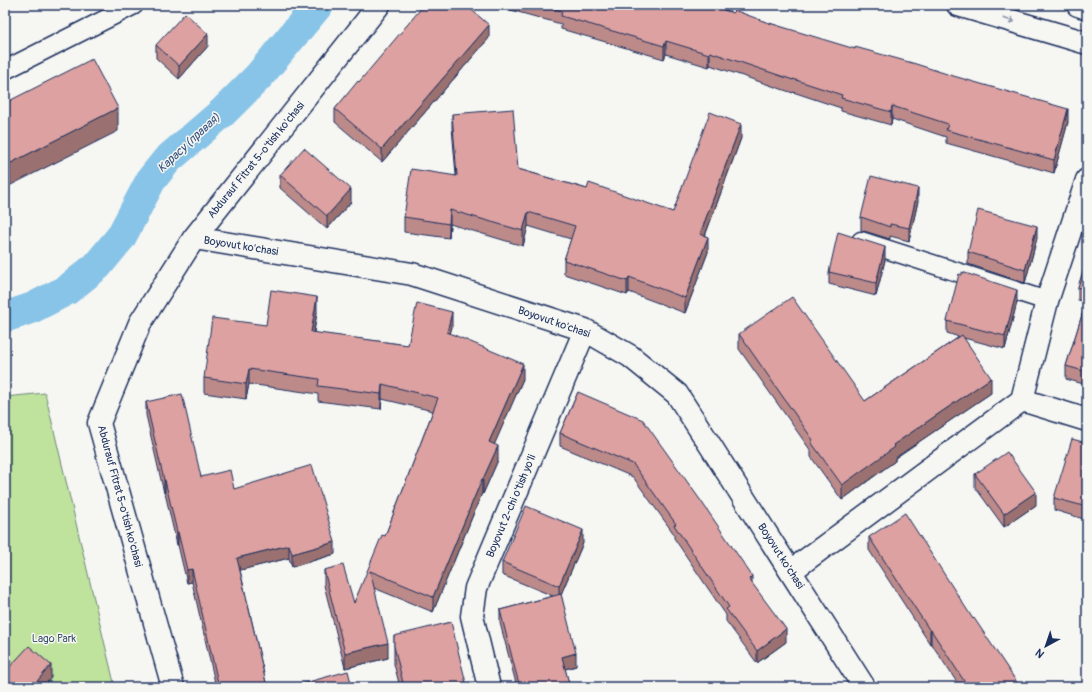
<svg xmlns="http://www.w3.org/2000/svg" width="1092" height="692" viewBox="0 0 1092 692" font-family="Pangolin,sans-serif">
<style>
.green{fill:#bfe29c;stroke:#6d887d}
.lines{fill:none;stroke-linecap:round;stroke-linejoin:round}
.canal{stroke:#88c4e8;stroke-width:31}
.service-casing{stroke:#1b2f5e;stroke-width:21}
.minor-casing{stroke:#1b2f5e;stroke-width:25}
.secondary-casing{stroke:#1b2f5e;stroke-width:25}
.service{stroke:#f6f6f2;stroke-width:18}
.minor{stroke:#f6f6f2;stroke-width:22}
.secondary{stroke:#f6f6f2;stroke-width:22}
.wall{fill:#bd8a8a;stroke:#1b2f5e}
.shaded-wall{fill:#9a7170;stroke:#1b2f5e}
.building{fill:#dca1a0;stroke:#1b2f5e}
.oneway{stroke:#8892a8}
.labels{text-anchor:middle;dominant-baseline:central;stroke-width:3;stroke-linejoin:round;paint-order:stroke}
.street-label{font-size:11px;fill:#1b2f5e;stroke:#f6f6f2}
.park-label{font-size:11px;fill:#3c536a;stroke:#f6f6f2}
.water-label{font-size:12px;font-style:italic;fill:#365480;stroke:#f6f6f2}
</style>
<rect width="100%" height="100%" fill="#f6f6f2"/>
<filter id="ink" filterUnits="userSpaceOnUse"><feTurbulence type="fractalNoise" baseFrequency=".025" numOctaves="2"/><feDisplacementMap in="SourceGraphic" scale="8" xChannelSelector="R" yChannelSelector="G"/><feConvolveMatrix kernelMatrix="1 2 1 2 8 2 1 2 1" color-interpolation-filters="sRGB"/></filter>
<g filter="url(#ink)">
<path class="green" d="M 45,393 L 115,687 L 5,687 L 5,397 Z"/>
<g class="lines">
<path class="canal" d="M 5,317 L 32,308 L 67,290 L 97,266 L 121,237 L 151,180 L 167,160 L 223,112 L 259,76 L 318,5"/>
<g class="service-casing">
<path id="service" d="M 5,70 L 134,5
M 861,241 L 1047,301"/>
</g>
<g class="minor-casing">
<path id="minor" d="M 194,238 L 412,274 L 585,330 L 630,356 L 677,394 L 710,445 L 864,687
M 1022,400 L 1087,420
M 791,571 L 1022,400 L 1047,301 L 1087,180
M 173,687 L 99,423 L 140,323 L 194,238 L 379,5
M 489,687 L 472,616 L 476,588 L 585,330"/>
</g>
<g class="secondary-casing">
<path id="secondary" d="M 958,5 L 1087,43
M 1078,5 L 1087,8"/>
</g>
<use href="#service" class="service"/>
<use href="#minor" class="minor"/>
<use href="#secondary" class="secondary"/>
</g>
<path class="wall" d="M 493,5 L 709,5 L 733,13 L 766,22 L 1068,122 L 1054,173 L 946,143 L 946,137 L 892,119 L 891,125 L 841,111 L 841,108 L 793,92 L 793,93 L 710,65 L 709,67 L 666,54 L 664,59 L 561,29 L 561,24 Z
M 489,38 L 382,162 L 335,122 L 335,109 L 359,82 Z
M 156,45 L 208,46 L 179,79 L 156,58 Z
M 452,114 L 518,169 L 587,189 L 673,212 L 741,138 L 705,236 L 708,252 L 685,313 L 629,292 L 627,295 L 564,274 L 564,260 L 571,239 L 528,226 L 523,246 L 450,224 L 449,238 L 404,232 L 404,217 L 456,175 L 452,128 Z
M 280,175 L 351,202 L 327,229 L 280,188 Z
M 918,201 L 909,241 L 890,236 L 890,239 L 861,230 L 861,217 Z
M 1037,238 L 1025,283 L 968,264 L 968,252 Z
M 1087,259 L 1087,385 L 1066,379 L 1066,366 L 1086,302 L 1078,300 L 1078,287 Z
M 885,260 L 876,296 L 829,284 L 829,272 Z
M 1017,302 L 1005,349 L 964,338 L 991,393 L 895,458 L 895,461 L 842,500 L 811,457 L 811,451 L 739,349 L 739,334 L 865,401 L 959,337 L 947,333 L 947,321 Z
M 317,312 L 314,333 L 408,345 L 452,327 L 450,333 L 523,379 L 494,444 L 498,460 L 483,494 L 482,493 L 433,612 L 374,588 L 388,658 L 345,668 L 324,585 L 324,570 L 354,603 L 385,536 L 433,411 L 382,399 L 381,409 L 318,401 L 318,394 L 249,384 L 246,399 L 204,393 L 204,378 L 266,325 Z
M 578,392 L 752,584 L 786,642 L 757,663 L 726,621 L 726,615 L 674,538 L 674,534 L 633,477 L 560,446 L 560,433 Z
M 146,402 L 201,477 L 234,489 L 335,554 L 292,567 L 289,558 L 240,570 L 267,687 L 216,687 L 192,582 L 187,583 L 178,545 L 177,545 L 165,493 L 164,493 L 146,415 Z
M 1087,443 L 1087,520 L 1054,510 L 1054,498 Z
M 975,474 L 1036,505 L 1004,527 L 975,487 Z
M 869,537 L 973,619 L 1020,687 L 960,687 L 931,643 L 930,644 L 869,550 Z
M 583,543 L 561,594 L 576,666 L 565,669 L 570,687 L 517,687 L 500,623 L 500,610 L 553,596 L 502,575 L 502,562 Z
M 394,636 L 467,687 L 400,687 L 394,664 Z"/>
<path class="shaded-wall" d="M 489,25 L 489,38 L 382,162 L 382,149 Z
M 208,34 L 208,46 L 179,79 L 179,66 Z
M 666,41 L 666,54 L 664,59 L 664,46 Z
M 710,52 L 710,65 L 709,67 L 709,54 Z
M 892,106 L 892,119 L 891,125 L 891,112 Z
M 118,108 L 118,131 L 5,188 L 5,166 Z
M 1068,109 L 1068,122 L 1054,173 L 1054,160 Z
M 741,124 L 741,138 L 700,249 L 700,234 Z
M 918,188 L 918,201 L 909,241 L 909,228 Z
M 351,189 L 351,202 L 327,229 L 327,216 Z
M 450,210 L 450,224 L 449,238 L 449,224 Z
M 528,212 L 528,226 L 523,246 L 523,231 Z
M 1037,226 L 1037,238 L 1025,283 L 1025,270 Z
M 708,237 L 708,252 L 685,313 L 685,298 Z
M 885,247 L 885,260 L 876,296 L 876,283 Z
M 629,277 L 629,292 L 627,295 L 627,281 Z
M 1017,290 L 1017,302 L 1005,349 L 1005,336 Z
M 317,297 L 317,312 L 311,347 L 311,332 Z
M 452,312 L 452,327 L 447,346 L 447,332 Z
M 523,364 L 523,379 L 489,457 L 489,442 Z
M 249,369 L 249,384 L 246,399 L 246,384 Z
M 991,378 L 991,393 L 895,458 L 895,461 L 842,500 L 842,485 L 893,445 Z
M 382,384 L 382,399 L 381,409 L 381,394 Z
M 498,446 L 498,460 L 483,494 L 483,479 Z
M 482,479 L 482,493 L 433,612 L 433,597 Z
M 164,480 L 165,480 L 165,493 L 164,493 Z
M 1036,492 L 1036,505 L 1004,527 L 1004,514 Z
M 583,530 L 583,543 L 559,599 L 559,586 Z
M 177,532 L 178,532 L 178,545 L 177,545 Z
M 335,542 L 335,554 L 292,567 L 292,554 Z
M 289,545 L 289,558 L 237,571 L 237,558 Z
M 192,569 L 192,582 L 187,583 L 187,570 Z
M 752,576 L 752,589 L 749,579 Z
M 786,629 L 786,642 L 757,663 L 757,651 Z
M 931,630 L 931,643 L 930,644 L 930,631 Z
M 388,643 L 388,658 L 345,668 L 345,653 Z
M 576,653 L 576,666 L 562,670 L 562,657 Z
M 51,665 L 51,678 L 43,687 L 32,687 Z"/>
<path class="building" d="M 424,5 L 466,5 L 489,25 L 382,149 L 335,109 L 358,81 L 359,82 Z
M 540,5 L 709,5 L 733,13 L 734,10 L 766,22 L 855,49 L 855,47 L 916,64 L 950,75 L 1068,109 L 1054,160 L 946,130 L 948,124 L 892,106 L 891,112 L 841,98 L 842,95 L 793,79 L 793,80 L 710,52 L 709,54 L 666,41 L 664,46 L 561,16 L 562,11 Z
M 185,13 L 208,34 L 179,66 L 156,45 Z
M 92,59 L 118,108 L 5,166 L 5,103 Z
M 513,109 L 518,169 L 587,189 L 589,183 L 673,212 L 710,112 L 741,124 L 700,234 L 708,237 L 685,298 L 629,277 L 627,281 L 564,260 L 575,226 L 528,212 L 523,231 L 450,210 L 449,224 L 404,217 L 411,169 L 457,176 L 452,114 Z
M 304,148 L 351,189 L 327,216 L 280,175 Z
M 871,176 L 918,188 L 909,228 L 890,224 L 890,227 L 861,217 Z
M 978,210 L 1037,226 L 1025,270 L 968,252 Z
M 838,232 L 885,247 L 876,283 L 829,272 Z
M 1087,259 L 1087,290 L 1078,287 Z
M 962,272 L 1017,290 L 1005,336 L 947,321 L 959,274 L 962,275 Z
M 271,290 L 317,297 L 311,332 L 408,345 L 417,303 L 452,312 L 447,332 L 523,364 L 489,442 L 498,446 L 483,479 L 482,479 L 433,597 L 370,571 L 388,643 L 345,653 L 324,570 L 343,565 L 354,603 L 382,535 L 385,536 L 438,398 L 382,384 L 381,394 L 318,386 L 319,379 L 249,369 L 246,384 L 204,378 L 212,318 L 266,325 Z
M 792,297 L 865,401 L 962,335 L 991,378 L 893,445 L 895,447 L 842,485 L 811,442 L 813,440 L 739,334 Z
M 1087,299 L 1087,372 L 1066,366 Z
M 578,392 L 643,420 L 701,501 L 752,576 L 749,579 L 786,629 L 757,651 L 726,609 L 729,607 L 674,525 L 676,524 L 633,464 L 560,433 Z
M 182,394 L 201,477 L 230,470 L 234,489 L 312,465 L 335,542 L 292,554 L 289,545 L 237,558 L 267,687 L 219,687 L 192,569 L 187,570 L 178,532 L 177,532 L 165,480 L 164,480 L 146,402 Z
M 1072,439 L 1087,443 L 1087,507 L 1054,498 Z
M 1007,452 L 1036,492 L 1004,514 L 975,474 Z
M 526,506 L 583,530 L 559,586 L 502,562 Z
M 905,513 L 973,619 L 974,618 L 1020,687 L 968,687 L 931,630 L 930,631 L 869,537 Z
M 561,594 L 576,653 L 562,657 L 570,687 L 520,687 L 515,669 L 500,610 Z
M 451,622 L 467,687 L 404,687 L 394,646 L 394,636 Z
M 29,646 L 51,665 L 32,687 L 5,687 L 5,672 Z
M 348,671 L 352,687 L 290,687 Z"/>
<defs><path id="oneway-shaft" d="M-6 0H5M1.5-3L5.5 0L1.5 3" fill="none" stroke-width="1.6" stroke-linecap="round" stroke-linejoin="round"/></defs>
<use class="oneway" href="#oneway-shaft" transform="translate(1009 20) rotate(17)"/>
</g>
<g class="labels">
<g class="street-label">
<text transform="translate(256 160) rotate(-51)">Abdurauf Fitrat 5-o'tish ko'chasi</text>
<text transform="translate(241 246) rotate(9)">Boyovut ko'chasi</text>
<text transform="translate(554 322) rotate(19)">Boyovut ko'chasi</text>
<text transform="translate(120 496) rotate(75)">Abdurauf Fitrat 5-o'tish ko'chasi</text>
<text transform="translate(511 506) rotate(-67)">Boyovut 2-chi o'tish yo'li</text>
<text transform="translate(781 556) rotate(57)">Boyovut ko'chasi</text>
</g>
<g class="park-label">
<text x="54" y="638">Lago Park</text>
</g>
<g class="water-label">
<text transform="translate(189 143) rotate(-43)">Карасу (правая)</text>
</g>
</g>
<rect width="1092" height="692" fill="none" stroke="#f6f6f2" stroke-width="20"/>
<rect x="10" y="10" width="1072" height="672" fill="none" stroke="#1b2f5e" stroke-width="1.5" filter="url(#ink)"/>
<g transform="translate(1046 646) rotate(220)" stroke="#f6f6f2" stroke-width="3" paint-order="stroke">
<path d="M0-3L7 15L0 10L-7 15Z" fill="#1b2f5e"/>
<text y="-6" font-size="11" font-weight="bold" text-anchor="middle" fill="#1b2f5e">N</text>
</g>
</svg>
